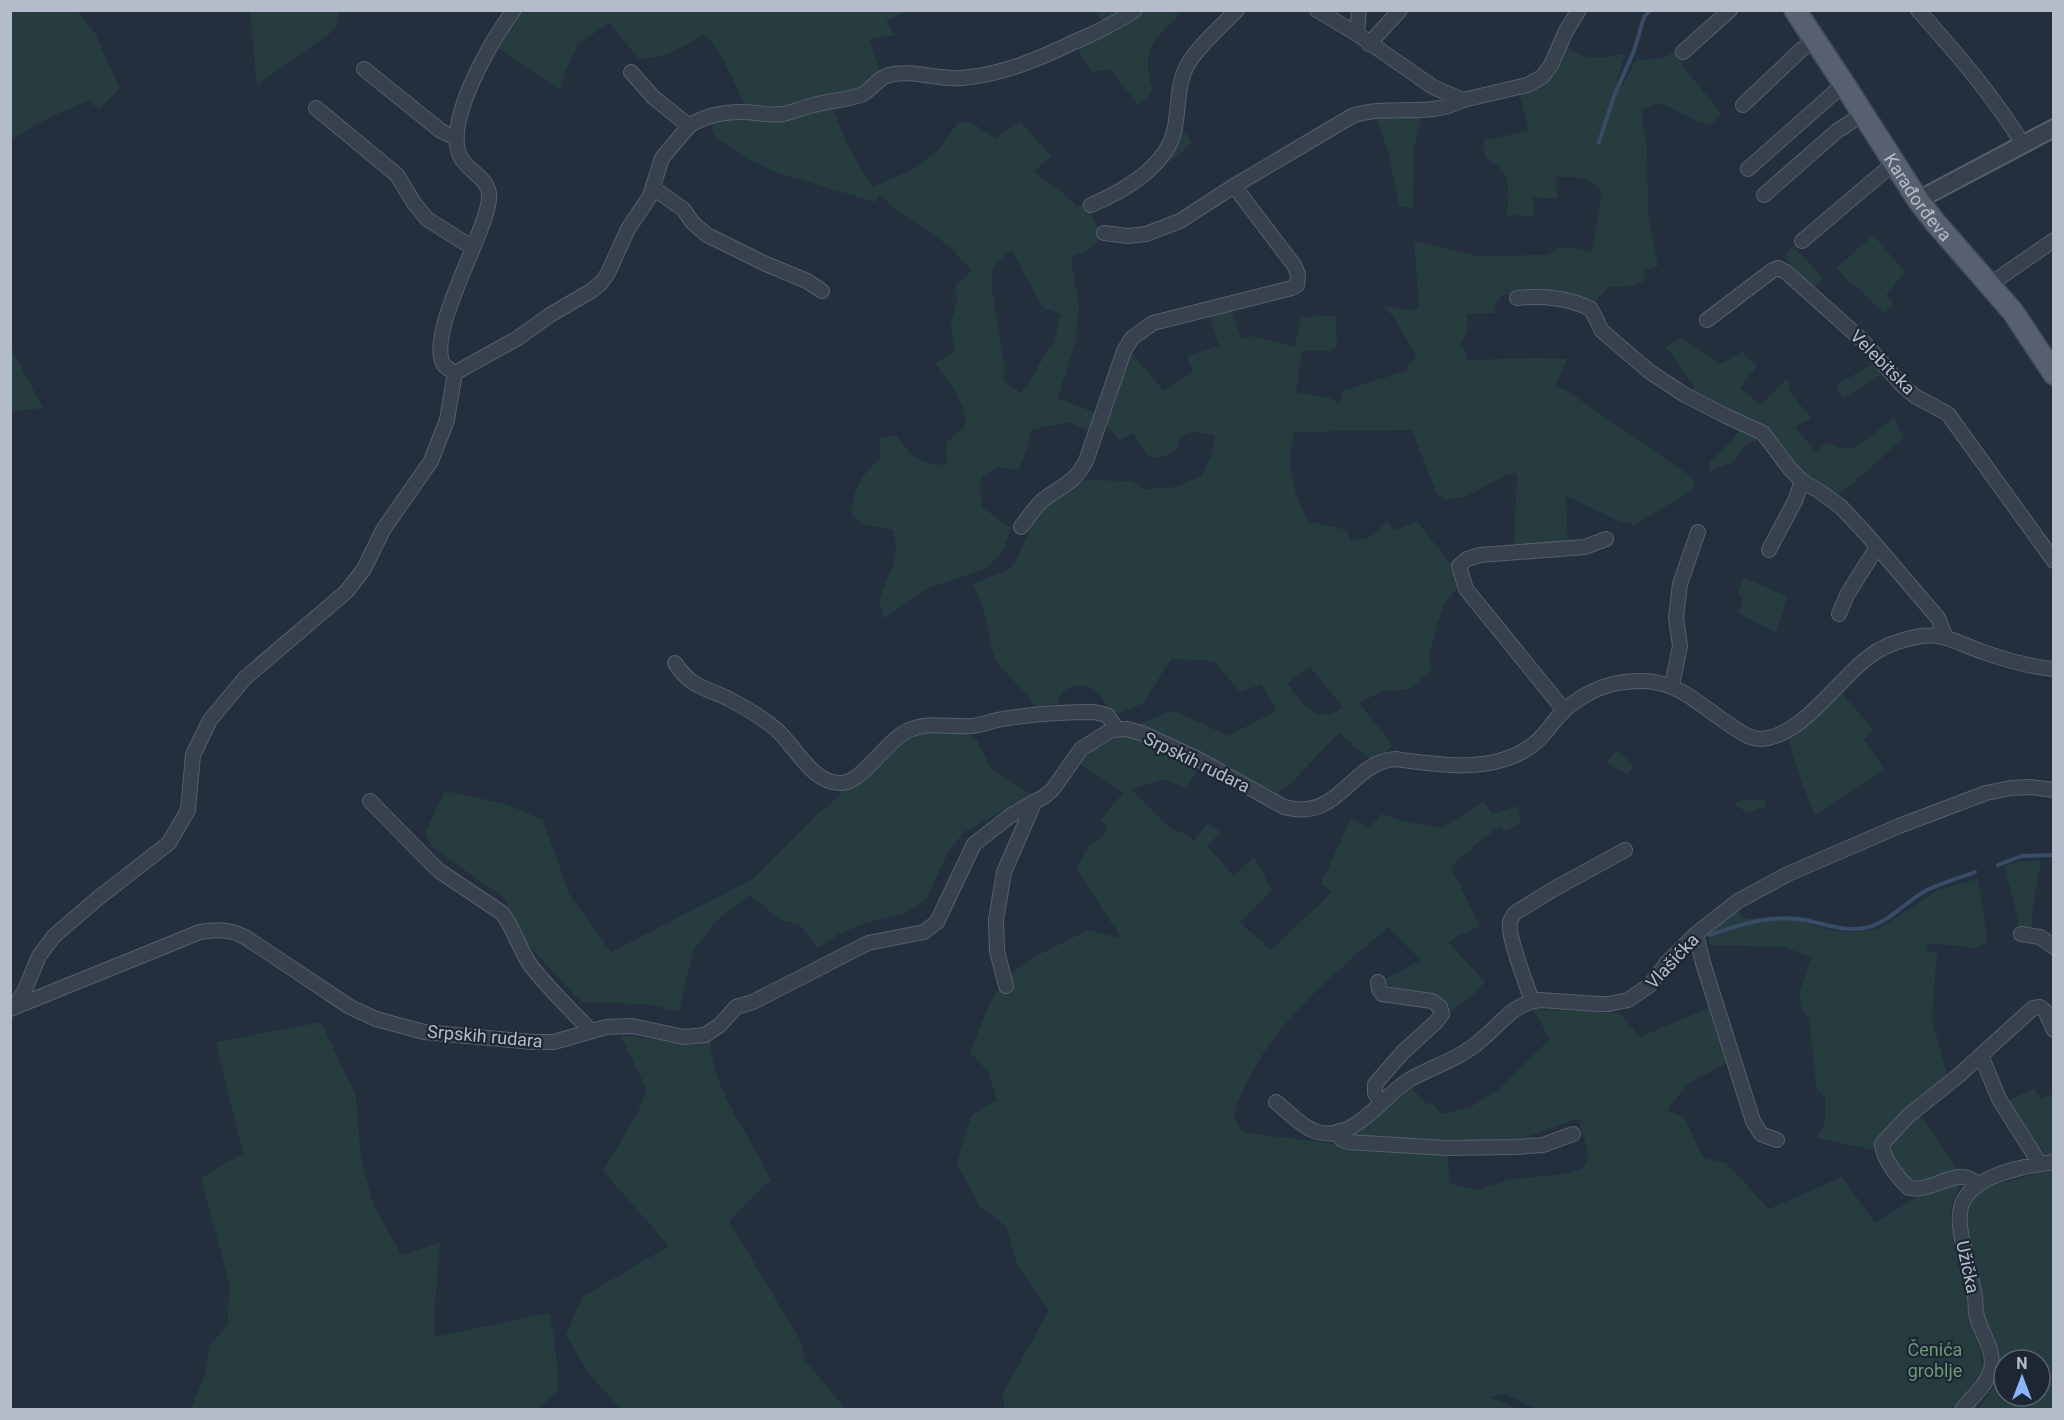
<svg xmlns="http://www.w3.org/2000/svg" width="2064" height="1420" viewBox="0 0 2064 1420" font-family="Roboto,sans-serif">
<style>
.green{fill:#263c3f;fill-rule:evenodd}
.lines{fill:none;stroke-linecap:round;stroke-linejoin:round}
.stream{stroke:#394c67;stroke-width:4}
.minor-casing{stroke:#565f6c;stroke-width:16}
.tertiary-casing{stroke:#565f6c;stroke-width:20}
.primary-casing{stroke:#414a57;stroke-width:24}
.minor{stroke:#38414e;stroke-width:14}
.tertiary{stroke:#38414e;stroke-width:16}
.primary{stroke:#56606e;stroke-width:21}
.labels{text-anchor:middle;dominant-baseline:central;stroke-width:4.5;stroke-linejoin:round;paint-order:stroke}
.street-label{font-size:18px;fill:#b4bcc9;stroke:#1d2633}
.park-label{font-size:18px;fill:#6b9a76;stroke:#1d2633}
</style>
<rect width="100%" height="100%" fill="#242f3e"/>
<path class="green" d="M 11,10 L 78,11 L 96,35 L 120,89 L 99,109 L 88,101 L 50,117 L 11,140 Z
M 250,11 L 250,10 L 339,11 L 336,29 L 257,85 Z
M 524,11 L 907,11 L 886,21 L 895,35 L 869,39 L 880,72 L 850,93 L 824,94 L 810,97 L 796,104 L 777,108 L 744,103 C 736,87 718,42 703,35 L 669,54 L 640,60 L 609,23 L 578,44 L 565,73 L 560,90 L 499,49 L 512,25 Z
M 1095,11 L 1129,11 L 1105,25 Z
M 1144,11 L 1173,11 L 1179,15 C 1153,40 1140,51 1153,89 L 1147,98 L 1138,105 L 1110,69 L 1091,72 L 1078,49 L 1115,32 Z
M 1564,45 C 1588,63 1598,58 1625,54 L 1617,80 L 1623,85 L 1636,60 L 1664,58 L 1676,51 L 1685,55 L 1681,64 L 1721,113 L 1712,124 C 1693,123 1678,110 1660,103 L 1641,110 L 1647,149 L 1648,212 L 1658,266 L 1645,270 L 1644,281 L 1629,286 L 1609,287 L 1594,302 C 1564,296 1533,288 1502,295 L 1496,303 L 1494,313 L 1467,314 L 1468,332 L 1460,343 L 1465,349 L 1467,360 L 1537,358 L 1567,359 L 1555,387 L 1563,389 L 1576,397 L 1693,478 L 1695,485 L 1689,492 L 1635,525 L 1619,521 L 1566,496 L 1568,545 L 1514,549 L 1517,473 L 1508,474 L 1465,497 L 1444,500 L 1436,492 L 1412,430 L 1294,432 C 1286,467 1292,489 1308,521 L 1346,530 L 1352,541 C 1370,539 1375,536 1386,521 L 1389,522 L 1394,531 L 1417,521 L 1456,571 L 1457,589 L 1445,603 L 1437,624 L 1429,654 L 1432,669 L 1411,689 L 1382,691 L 1359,703 L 1390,741 L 1391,746 L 1384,757 L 1372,761 L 1339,733 L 1288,786 L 1276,795 L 1138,725 L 1167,712 L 1177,712 L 1229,736 L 1277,710 L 1261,684 L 1240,692 L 1216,663 L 1205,660 L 1171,659 L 1143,703 L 1119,714 C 1101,707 1108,700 1096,691 C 1083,680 1058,686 1058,704 L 1036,707 C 1024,688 1004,675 994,656 C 991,649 990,640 989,633 C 986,616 982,599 972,584 L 1008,570 L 1015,562 L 1034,521 L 1047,503 L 1085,480 L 1132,481 L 1144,489 L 1176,487 L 1201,476 L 1212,454 L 1215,435 L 1193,432 L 1180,436 L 1176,451 L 1160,458 L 1149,457 L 1133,433 L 1120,440 L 1105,425 L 1129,350 L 1164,391 L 1193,372 L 1187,356 L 1219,346 L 1209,313 L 1231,307 L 1241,339 L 1253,336 L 1295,347 L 1301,317 L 1336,316 L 1337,346 L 1331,351 L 1302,351 L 1296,392 L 1329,398 L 1339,403 L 1343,391 L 1408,370 L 1407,366 L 1417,357 L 1393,316 L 1383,306 L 1410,311 L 1419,308 L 1414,241 L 1477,256 L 1548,255 L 1558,248 L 1571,248 L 1592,252 L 1602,192 C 1590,175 1575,177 1556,177 L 1557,199 L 1533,197 L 1534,216 L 1507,215 C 1508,203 1511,184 1504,173 C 1492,156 1484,169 1484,139 L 1494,139 L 1529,130 L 1519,93 L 1548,80 L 1553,75 ZM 1310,667 L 1343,707 C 1316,727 1303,704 1287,684 Z
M 833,108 L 846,143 L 873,187 L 916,168 L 941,147 L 958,122 L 972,123 L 996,138 L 1020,121 L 1052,157 L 1033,171 L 1062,192 L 1077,207 L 1082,205 L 1089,209 L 1102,237 L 1085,252 L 1074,255 L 1071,261 L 1079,304 L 1076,339 L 1058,398 L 1096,413 L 1088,431 L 1069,422 L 1031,430 L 1026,452 L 1018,470 L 997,467 L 982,477 L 979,491 L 982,498 L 982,507 L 1011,528 L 1002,553 L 986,568 L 924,590 L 884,619 L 879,600 L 893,564 L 896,545 L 893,530 L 862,524 L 851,515 C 852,492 862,473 880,458 L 880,438 L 896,435 C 911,457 919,464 947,465 L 946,443 L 965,426 C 967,403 948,382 935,363 L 954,352 L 951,323 L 957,300 L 955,286 L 972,270 L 949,246 L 897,210 L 880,195 L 875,202 L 778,173 L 754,162 L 718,139 L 713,133 L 712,121 ZM 1011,250 L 1044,309 L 1061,314 L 1053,345 L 1050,347 L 1030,380 L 1020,393 L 1003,380 L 1005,369 L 992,289 L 993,267 Z
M 1377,115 L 1422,115 L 1414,147 L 1413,208 L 1399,206 L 1388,150 L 1377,122 Z
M 1180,120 L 1184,132 L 1192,143 L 1180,154 L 1169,162 Z
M 1873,235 L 1905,272 L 1886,295 L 1894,303 L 1884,314 L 1836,268 Z
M 1793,246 L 1824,279 L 1814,288 L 1784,257 Z
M 1681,338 L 1721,364 L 1742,351 L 1757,366 L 1740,388 L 1761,405 L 1786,379 L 1791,384 L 1788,390 L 1811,418 L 1795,427 L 1816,452 L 1826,442 L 1838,447 L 1855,448 L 1894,418 L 1904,438 L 1839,495 L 1805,475 L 1793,463 L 1769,430 L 1689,393 L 1695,387 L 1666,347 Z
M 10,348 L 11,348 L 43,408 L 11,412 Z
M 1877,361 L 1884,373 L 1843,399 L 1835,386 Z
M 1740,430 L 1760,439 L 1743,447 L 1733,462 L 1709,471 L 1710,461 L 1732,441 Z
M 1743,577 L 1787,597 L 1776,633 L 1738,613 L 1743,597 L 1738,593 Z
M 1842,693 L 1874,731 L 1864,740 L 1885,770 L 1815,815 L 1804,788 L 1787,736 Z
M 926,730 L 961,730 L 977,740 L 990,767 L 1032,795 L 964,832 L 948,852 L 926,900 L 906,913 L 865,923 L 839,934 L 818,948 L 799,924 L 780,920 L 750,895 L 717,920 L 693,951 L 679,1012 L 647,1004 L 581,1002 L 520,936 L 505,898 L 434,849 L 425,833 L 445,791 L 506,804 L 543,820 L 569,894 L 611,952 L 753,879 L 814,818 L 893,745 Z
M 1134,734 L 1198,768 L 1187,788 L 1163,779 L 1132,790 L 1172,830 L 1184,833 L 1193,841 L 1208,824 L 1221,832 L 1207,846 L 1234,876 L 1254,857 L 1272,890 L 1240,922 L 1271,950 L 1332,892 L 1321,884 L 1351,818 L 1369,829 L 1381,814 L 1405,822 L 1442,828 L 1484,801 L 1492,814 L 1518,806 L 1521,822 L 1506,831 L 1501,826 L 1482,839 L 1451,867 L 1480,926 C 1470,932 1456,934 1449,943 L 1485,982 L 1472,996 L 1444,1017 L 1445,1008 L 1390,990 L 1383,980 L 1421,960 L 1388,927 C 1335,974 1275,1020 1245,1086 C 1240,1097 1232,1109 1236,1121 C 1237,1125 1241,1129 1244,1133 L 1330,1143 L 1350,1150 L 1447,1155 L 1450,1184 L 1478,1190 L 1513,1179 L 1565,1174 L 1584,1168 L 1589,1156 L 1578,1118 C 1555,1127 1532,1137 1508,1141 C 1460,1150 1400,1139 1351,1136 L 1412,1088 L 1425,1103 L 1433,1104 L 1442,1114 L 1471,1107 L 1500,1088 L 1550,1039 L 1533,1009 L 1620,1013 L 1640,1037 L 1711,1007 L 1729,1062 L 1689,1083 L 1667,1110 L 1685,1118 L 1703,1158 L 1726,1163 L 1769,1209 L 1842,1177 L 1875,1223 L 1923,1193 L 1961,1182 L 1952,1203 L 1950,1216 L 1964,1274 L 1970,1315 L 1980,1345 L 1982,1369 L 1981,1377 L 1963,1401 L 1949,1410 L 1538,1410 L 1506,1394 L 1491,1397 L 1517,1409 L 1004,1409 L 1003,1393 L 1049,1310 L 1018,1267 L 1006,1226 L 980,1207 L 957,1163 L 971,1116 L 997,1100 L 989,1073 L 970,1052 L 989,1005 L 1007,976 L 1038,955 L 1088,930 L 1121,938 L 1076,868 L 1086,850 L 1105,833 L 1107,826 L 1100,820 L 1123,793 L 1077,762 C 1101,740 1102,738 1134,734 Z
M 1618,750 L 1633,765 L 1628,775 L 1606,762 Z
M 1744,800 L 1764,800 L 1766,806 L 1748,813 L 1734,804 Z
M 2041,860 L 2033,905 L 2032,928 L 2018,927 L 2018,918 L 2004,866 L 2021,861 Z
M 1978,879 L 1988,942 L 1974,948 L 1940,944 L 1926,945 L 1927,953 L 1937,952 L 1932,1020 L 1948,1077 L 1920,1096 L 1873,1150 L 1817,1138 L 1825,1122 L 1825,1097 L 1817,1091 L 1809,1021 L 1801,1006 L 1799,994 L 1811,958 L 1785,947 L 1710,945 L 1707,932 L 1737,908 L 1744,919 L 1796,916 L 1810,918 L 1810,924 C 1836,932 1853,935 1880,928 L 1937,890 Z
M 321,1022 L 356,1096 L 361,1159 L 374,1206 L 402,1256 L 440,1242 L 434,1318 L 434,1337 L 549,1313 L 554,1335 L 559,1389 L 538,1409 L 191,1409 L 205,1374 L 209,1346 L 228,1324 L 229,1283 L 201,1178 L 243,1153 L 216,1042 Z
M 620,1035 L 698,1045 L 711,1039 C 708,1085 753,1139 771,1180 L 729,1221 L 800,1340 L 805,1360 L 845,1409 L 621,1409 L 589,1374 L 566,1335 L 582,1297 L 669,1246 L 603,1171 L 638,1112 L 647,1090 Z
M 2034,1089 L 2040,1099 L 2053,1094 L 2053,1156 L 2045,1155 L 2035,1144 L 2006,1101 Z
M 1918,1112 L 1958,1170 C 1945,1175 1921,1191 1908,1180 C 1900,1173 1894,1160 1888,1152 L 1890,1141 Z
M 2053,1169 L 2053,1409 L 1978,1409 L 1997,1382 L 1999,1369 L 1999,1358 L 1990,1331 L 1982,1316 L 1976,1270 L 1967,1223 L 1968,1206 L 1973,1195 L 1983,1188 ZM 2004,1360 L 2040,1360 L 2040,1396 L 2004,1396 Z"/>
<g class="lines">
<path class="stream" d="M 1599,142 L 1614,96 L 1634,51 L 1644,17 L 1650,10
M 1998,865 L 2022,856 L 2054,855
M 1710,935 C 1740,924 1772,914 1805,920 C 1825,924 1844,932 1865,928 C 1889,923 1906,901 1927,890 C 1943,882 1960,878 1975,872"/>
<g class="minor-casing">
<path id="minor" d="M 514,10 C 492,39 444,121 460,156 C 468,173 492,178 489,200 C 485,236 425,335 444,365 C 447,368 451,371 455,373 L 518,338 L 550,315 L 591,291 L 601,283 L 608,273 L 628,229 L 650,196 L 662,158 L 689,126
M 1317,10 L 1357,34
M 1359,10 L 1357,34 L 1433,87 L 1463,100 L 1527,85 L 1542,77 L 1551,65 L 1566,31 L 1579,10
M 1918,10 C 1958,55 1991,93 2023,144
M 1369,44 L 1400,10
M 1683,52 L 1730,10
M 364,69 L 441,131 L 456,138
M 631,72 L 653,97 L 689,126 C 704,116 724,112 742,112 C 756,112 769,116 783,114 C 794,112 803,107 814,105 C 830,100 847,101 863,94 C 872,89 878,78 889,75 C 910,69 939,80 962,78 C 1003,74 1037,60 1074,42 C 1096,33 1116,23 1135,10
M 1743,105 L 1801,50 L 1815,39
M 316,108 L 397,175 L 414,203 L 427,219 L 473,248
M 1748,169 L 1844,84
M 653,188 L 683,209 L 693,223 L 707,235 L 766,264 L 807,281 L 822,291
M 1764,195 L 1837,131 L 1863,114
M 1091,205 C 1124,191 1169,165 1175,127 C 1179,106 1177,83 1188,64 C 1200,44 1221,27 1237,10
M 1104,233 L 1128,236 L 1146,234 L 1180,221 L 1234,186 L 1352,116 C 1390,103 1427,119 1463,100
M 1802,241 L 1894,163
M 1989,285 L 2054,240
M 1517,298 C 1541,295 1569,298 1591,309 L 1602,331 L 1650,372 L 1685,395 L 1726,416 L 1763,433 L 1790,469 L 1802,481 L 1822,493 L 1841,507 L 1868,536 L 1938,618 L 1945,636
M 1707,320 L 1773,270 L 1778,268 L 1786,272 L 1862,340 L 1902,385 L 1915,396 L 1948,414 L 2054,561
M 1021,527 C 1028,518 1034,508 1043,500 C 1061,486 1075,483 1086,461 L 1124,351 L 1132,338 L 1153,323 L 1292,288 L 1297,285 L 1298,274 L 1294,265 L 1234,186
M 1769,550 L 1795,501 L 1802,481
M 1839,614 L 1847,595 L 1877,547
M 675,663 C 692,689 706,687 731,700 C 746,708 763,718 777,730 C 795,746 813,785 842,783 C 864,781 886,740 909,730 C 930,721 950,728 972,726 C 983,725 993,720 1003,719 C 1033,714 1065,712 1094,712 L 1107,715 L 1117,729
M 1672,685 L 1680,646 L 1676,618 L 1680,584 L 1698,532
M 1564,710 L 1466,589 L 1459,566 L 1467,559 L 1480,555 L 1585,547 L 1606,539
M 370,801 L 438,870 L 502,913 C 514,928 519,949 531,966 C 549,989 571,1010 591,1031
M 1696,934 L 1703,963 L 1753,1121 L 1761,1134 L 1777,1140
M 2021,934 L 2040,937 L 2054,947
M 1378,982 L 1379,989 L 1382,994 L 1432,1001 L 1440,1007 L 1442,1014 L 1436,1022 L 1403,1052 L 1375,1084 L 1375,1093 L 1381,1103
M 1006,986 L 997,951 L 996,920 L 1004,872 L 1035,801
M 1532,1001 C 1527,985 1507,936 1510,922 C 1511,918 1513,916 1515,913 L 1554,889 L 1625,850
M 13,1008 L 24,992 L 39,956 L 54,936 L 97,899 L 169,843 L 188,810 L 193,755 L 210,720 L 245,678 L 346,592 L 364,569 L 383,530 L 431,461 L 447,420 L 455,373
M 10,1009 L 200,932 C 218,929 228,929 245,937 L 350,1007 L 376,1019 L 424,1032 L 532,1042 L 554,1042 L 606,1027 L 632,1026 L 684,1037 L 705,1035 L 720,1025 L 736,1007 L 753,1002 L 868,943 L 924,932 L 937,922 L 974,844 L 1010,816 L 1045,796 L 1053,789 L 1081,749 L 1111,730 L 1127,729 L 1144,734 L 1198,759 L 1284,807 C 1340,822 1349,763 1395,759 C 1440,765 1496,775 1535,743 C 1545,735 1551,724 1559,716 C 1572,701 1595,688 1613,684 C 1673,671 1692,701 1736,729 C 1744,734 1751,739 1761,739 C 1806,736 1842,671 1879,650 C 1892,643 1908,638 1922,636 C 1946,633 1962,645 1983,652 C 2006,660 2029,667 2054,669
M 1981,1055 L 1999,1099 L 2040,1164
M 1276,1102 C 1287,1111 1299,1124 1312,1130 C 1352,1147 1381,1097 1409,1080 C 1433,1066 1460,1059 1481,1040 C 1501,1024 1513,1003 1540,1000 L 1597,1004 L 1609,1004 L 1628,1000 L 1650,985 L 1666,964 L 1696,934 L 1738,901 L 1788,874 L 1899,826 L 1986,793 L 2011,788 L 2030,787 L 2054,790
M 1339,1131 L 1341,1139 L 1348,1142 L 1446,1148 L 1514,1147 L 1543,1145 L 1573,1134
M 1977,1184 C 1959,1164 1933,1193 1909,1188 C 1898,1178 1883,1159 1882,1144 L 1908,1116 L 1958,1076 L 2033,1008 L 2040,1007 L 2045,1011 L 2054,1030
M 1962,1410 C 1972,1396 1987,1386 1991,1369 C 1995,1349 1982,1335 1977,1317 C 1975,1310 1976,1304 1975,1298 C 1974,1289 1972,1280 1970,1271 C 1966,1252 1958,1232 1960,1213 C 1963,1176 2024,1166 2054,1162"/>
</g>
<g class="tertiary-casing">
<path id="tertiary" d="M 1918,200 L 2054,128"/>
</g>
<g class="primary-casing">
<g id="primary">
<path id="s1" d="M 1795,10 L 1844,84 L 1918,200 L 1934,221 L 2013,312 L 2054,374"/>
</g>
</g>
<use href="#minor" class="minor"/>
<use href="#tertiary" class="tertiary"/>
<use href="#primary" class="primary"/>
</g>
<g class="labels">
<g class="street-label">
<text stroke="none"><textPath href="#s1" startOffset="224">Karađorđeva</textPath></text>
<text transform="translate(1883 362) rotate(45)">Velebitska</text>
<text transform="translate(1197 762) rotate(26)">Srpskih rudara</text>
<text transform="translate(1672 961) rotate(-47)">Vlašićka</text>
<text transform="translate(485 1036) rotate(5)">Srpskih rudara</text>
<text transform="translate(1968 1267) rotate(78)">Užička</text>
</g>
<g class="park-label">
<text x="1935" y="1349">Čenića<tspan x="1935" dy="21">groblje</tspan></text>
</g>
</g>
<rect width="2064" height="1420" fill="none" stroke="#b4bcc9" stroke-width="24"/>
<g transform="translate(2022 1378)"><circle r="28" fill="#1d2633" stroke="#59626f" stroke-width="1.5"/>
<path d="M0-4.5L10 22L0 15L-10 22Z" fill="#8ab4f8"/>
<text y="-9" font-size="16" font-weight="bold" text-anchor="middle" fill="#b4bcc9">N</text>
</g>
</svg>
